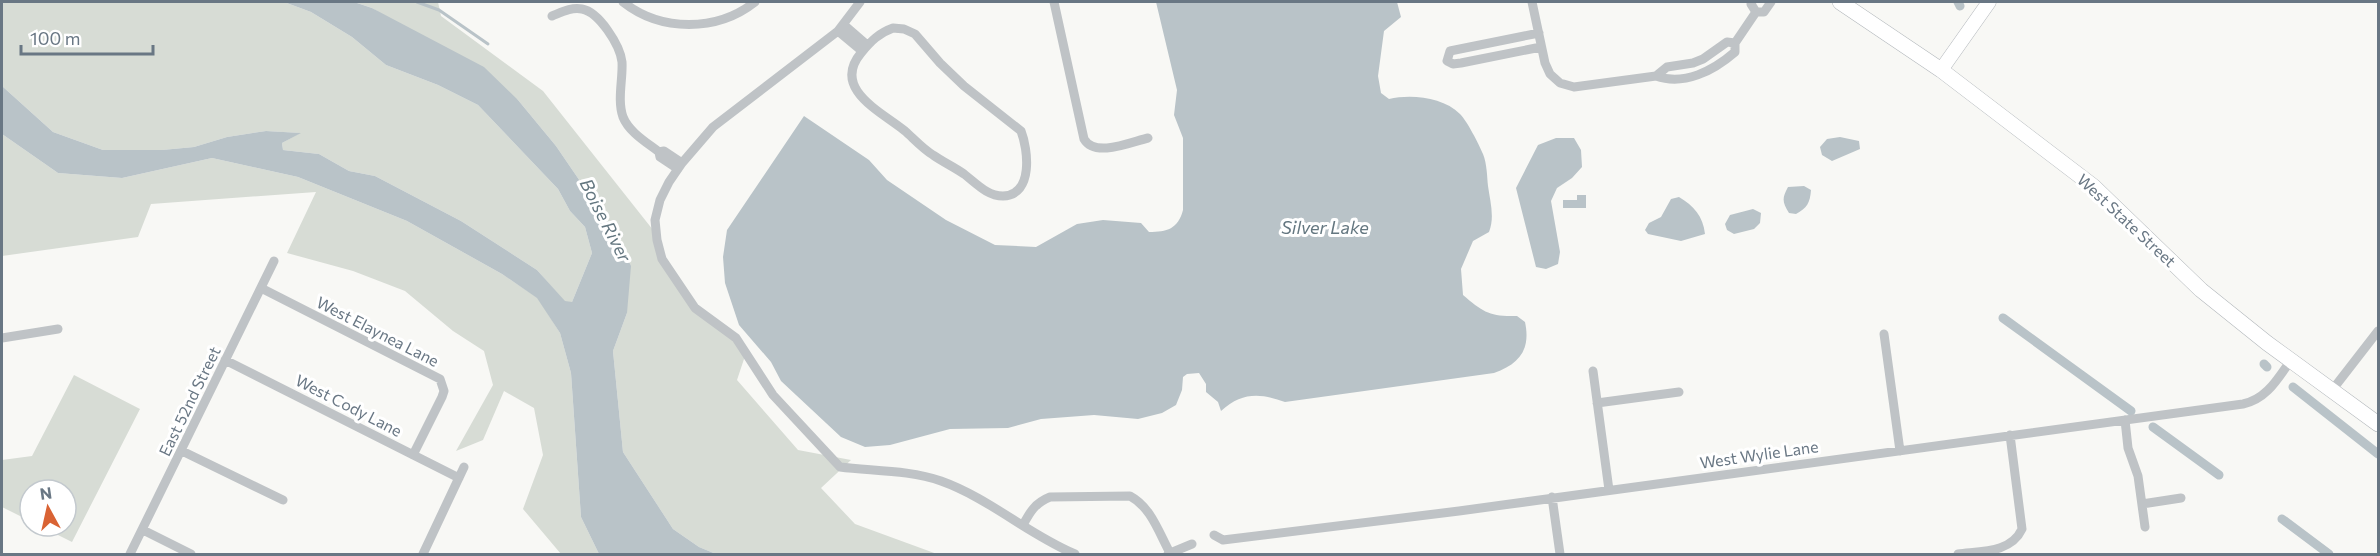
<svg xmlns="http://www.w3.org/2000/svg" width="2380" height="556" viewBox="0 0 2380 556" font-family="Commissioner,sans-serif">
<style>
.green{fill:#d7dcd5}
.water{fill:#b9c3c8}
.lines{fill:none;stroke-linecap:round;stroke-linejoin:round}
.stream{stroke:#b9c3c8;stroke-width:3}
.canal{stroke:#b9c3c8;stroke-width:9}
.secondary-casing{stroke:#b4b8bd;stroke-width:15}
.primary-casing{stroke:#b2b7bb;stroke-width:16}
.street{stroke:#bfc3c6;stroke-width:9}
.secondary{stroke:#fff;stroke-width:14}
.primary{stroke:#fff;stroke-width:15}
.labels{text-anchor:middle;dominant-baseline:central;stroke-width:6;stroke-linejoin:round;paint-order:stroke}
.street-label{font-size:16px;fill:#697784;stroke:#fff}
.water-label{font-size:18px;font-style:italic;fill:#647780;stroke:#fff}
</style>
<rect width="100%" height="100%" fill="#f8f8f5"/>
<path class="green" d="M 2,2 L 284,2 L 311,12 L 352,37 L 386,65 L 438,85 L 478,105 L 558,189 L 570,211 L 585,227 L 592,253 L 572,302 L 565,302 L 537,270 L 461,221 L 375,176 L 349,171 L 319,154 L 283,150 L 282,143 L 300,133 L 266,131 L 227,137 L 194,147 L 162,150 L 103,150 L 53,132 L 2,86 Z
M 354,2 L 438,2 L 441,16 L 543,91 L 657,235 L 662,259 L 695,308 L 724,328 L 746,353 L 737,380 L 798,450 L 851,460 L 821,488 L 855,524 L 937,554 L 716,554 L 699,547 L 673,529 L 623,452 L 613,351 L 627,313 L 612,228 L 556,146 L 518,100 L 372,8 Z
M 2,134 L 58,173 L 122,178 L 212,158 L 298,177 L 407,221 L 502,274 L 538,298 L 560,333 L 571,373 L 581,517 L 599,554 L 561,554 L 523,509 L 543,455 L 534,408 L 504,391 L 483,440 L 456,451 L 493,385 L 484,351 L 453,331 L 405,291 L 353,271 L 287,253 L 316,192 L 151,204 L 138,237 L 2,256 Z
M 74,375 L 140,409 L 72,542 L 40,526 L 66,526 L 66,490 L 30,490 L 30,521 L 2,507 L 2,460 L 32,456 Z"/>
<path class="water" d="M 284,2 L 354,2 L 372,8 L 484,67 L 518,100 L 556,146 L 612,228 L 631,266 L 627,313 L 613,351 L 623,452 L 673,529 L 699,547 L 716,554 L 599,554 L 581,517 L 571,373 L 560,333 L 537,298 L 502,274 L 407,221 L 298,177 L 212,158 L 122,178 L 58,173 L 2,134 L 2,86 L 53,132 L 103,150 L 162,150 L 194,147 L 227,137 L 266,131 L 301,133 L 282,143 L 283,150 L 319,154 L 349,171 L 375,176 L 461,221 L 537,270 L 565,301 L 572,302 L 592,253 L 585,227 L 570,211 L 558,189 L 478,105 L 438,85 L 386,65 L 352,37 L 311,12 Z
M 1156,2 L 1397,2 L 1401,17 L 1384,31 L 1378,76 L 1381,93 L 1389,99 C 1411,94 1443,97 1460,114 C 1467,121 1479,144 1483,154 C 1487,164 1487,176 1488,186 C 1490,201 1495,217 1489,232 L 1473,241 L 1461,269 L 1463,295 C 1483,312 1490,317 1517,316 L 1525,322 C 1531,350 1519,364 1494,373 L 1285,402 C 1260,393 1242,392 1221,411 L 1218,402 L 1206,392 L 1206,384 L 1199,373 L 1187,374 L 1183,377 L 1182,390 L 1176,405 L 1162,413 L 1138,419 L 1094,415 L 1041,419 L 1008,428 L 950,429 L 890,445 L 865,447 L 841,437 L 781,381 L 771,362 L 739,325 L 725,283 L 723,257 L 727,230 L 804,116 L 869,160 L 887,180 L 946,220 L 995,245 L 1036,247 L 1077,224 L 1103,220 L 1141,223 L 1149,232 C 1167,232 1178,229 1183,210 L 1183,138 L 1174,115 L 1177,90 Z
M 1840,137 L 1859,141 L 1860,149 L 1832,161 L 1822,155 L 1820,147 L 1827,139 Z
M 1556,138 L 1574,138 L 1581,150 L 1582,167 L 1572,178 L 1557,188 L 1551,201 L 1560,252 L 1558,264 L 1546,269 L 1536,267 L 1516,188 L 1538,145 Z
M 1804,186 L 1811,190 C 1810,203 1807,208 1796,214 L 1789,213 C 1782,202 1782,198 1788,187 Z
M 1577,195 L 1586,195 L 1586,208 L 1563,208 L 1563,200 L 1577,200 Z
M 1679,197 C 1694,206 1703,216 1705,234 L 1681,241 L 1648,234 L 1645,230 L 1649,223 L 1661,217 L 1671,199 Z
M 1753,209 L 1761,213 L 1760,223 L 1754,229 L 1734,234 L 1727,230 L 1725,224 L 1730,215 Z"/>
<g class="lines">
<path class="stream" d="M 417,2 L 439,10 L 488,44"/>
<path class="canal" d="M 1958,2 L 1960,6
M 2003,318 L 2131,411
M 2264,364 L 2267,367
M 2293,387 L 2378,454
M 2153,427 L 2219,475
M 2282,519 L 2329,554"/>
<g class="secondary-casing">
<path id="secondary" d="M 1941,70 L 1989,2"/>
</g>
<g class="primary-casing">
<path id="primary" d="M 1840,2 L 1941,70 L 2093,186 L 2201,290 L 2267,343 L 2378,424"/>
</g>
<path class="street" d="M 623,2 C 661,32 717,32 755,2
M 860,2 L 838,31 L 713,127 L 682,163 L 669,182 L 660,200 L 655,220 L 657,240 L 662,259 L 695,308 L 736,338 L 773,395 L 840,467 C 872,471 910,470 941,481 C 989,498 1029,535 1075,554
M 1054,2 L 1084,139 C 1095,158 1131,142 1148,138
M 1532,2 L 1545,63 L 1550,74 L 1560,83 L 1574,87 L 1656,76
M 1752,2 L 1751,4 L 1756,12 L 1764,12 L 1771,2
M 552,16 C 562,12 571,7 582,9 C 599,12 620,45 622,62 C 623,79 617,100 623,117 C 629,132 646,142 659,152
M 844,25 L 867,45
M 893,28 L 904,29 L 915,34 L 940,63 L 964,86 L 1021,131 C 1028,149 1034,195 1003,196 C 987,196 976,183 964,174 C 954,167 943,162 933,155 C 923,149 914,139 905,131 C 882,112 831,89 861,53 C 871,41 879,33 893,28 Z
M 838,31 L 862,51
M 1539,33 L 1450,51 L 1447,61 L 1453,64 L 1461,63 L 1541,47
M 1735,43 L 1727,42 L 1703,59 L 1693,63 L 1667,67 L 1656,76 C 1684,86 1713,71 1735,52 L 1735,43 L 1756,12
M 678,169 L 660,157 L 659,152 L 664,151 L 682,163
M 261,288 L 440,379 L 444,391 L 442,397 L 413,455
M 1884,334 L 1900,451
M 2,338 L 58,329
M 225,360 L 459,478
M 1593,371 L 1609,490
M 2333,389 L 2378,331
M 1597,403 L 1679,392
M 2125,420 L 2128,448 L 2138,476 L 2145,527
M 182,451 L 283,500
M 1552,497 L 1560,554
M 2142,504 L 2181,498
M 1023,525 C 1030,512 1035,503 1050,497 L 1130,496 C 1151,507 1159,533 1170,553
M 143,530 L 191,554
M 1214,535 L 1223,540 L 1459,511 L 2243,404 C 2267,399 2278,378 2291,360
M 130,554 L 274,261
M 423,554 L 464,467
M 1168,554 L 1192,544
M 1958,554 C 1981,551 2011,553 2022,529 L 2010,435"/>
<use href="#secondary" class="secondary"/>
<use href="#primary" class="primary"/>
</g>
<g class="labels">
<g class="street-label">
<text transform="translate(2127 220) rotate(43)">West State Street</text>
<text transform="translate(378 331) rotate(27)">West Elaynea Lane</text>
<text transform="translate(189 401) rotate(-64)">East 52nd Street</text>
<text transform="translate(349 405) rotate(27)">West Cody Lane</text>
<text transform="translate(1759 454) rotate(-8)">West Wylie Lane</text>
</g>
<g class="water-label">
<text transform="translate(606 220) rotate(63)">Boise River</text>
<text x="1325" y="227">Silver Lake</text>
</g>
</g>
<rect width="2380" height="556" fill="none" stroke="#697784" stroke-width="6"/>
<g transform="translate(48 508) rotate(352)"><circle r="28" fill="#ffffff" stroke="#c3c9ce" stroke-width="1.5"/>
<path d="M0-4.5L10 22L0 15L-10 22Z" fill="#d96334"/>
<text y="-9" font-size="16" font-weight="bold" text-anchor="middle" fill="#697784">N</text>
</g>
<path d="M21 45v9h132v-9" fill="none" stroke="#697784" stroke-width="3"/>
<text x="30" y="45" font-size="18" fill="#697784" stroke="#ffffff" stroke-width="4.5" paint-order="stroke">100 m</text>
</svg>
